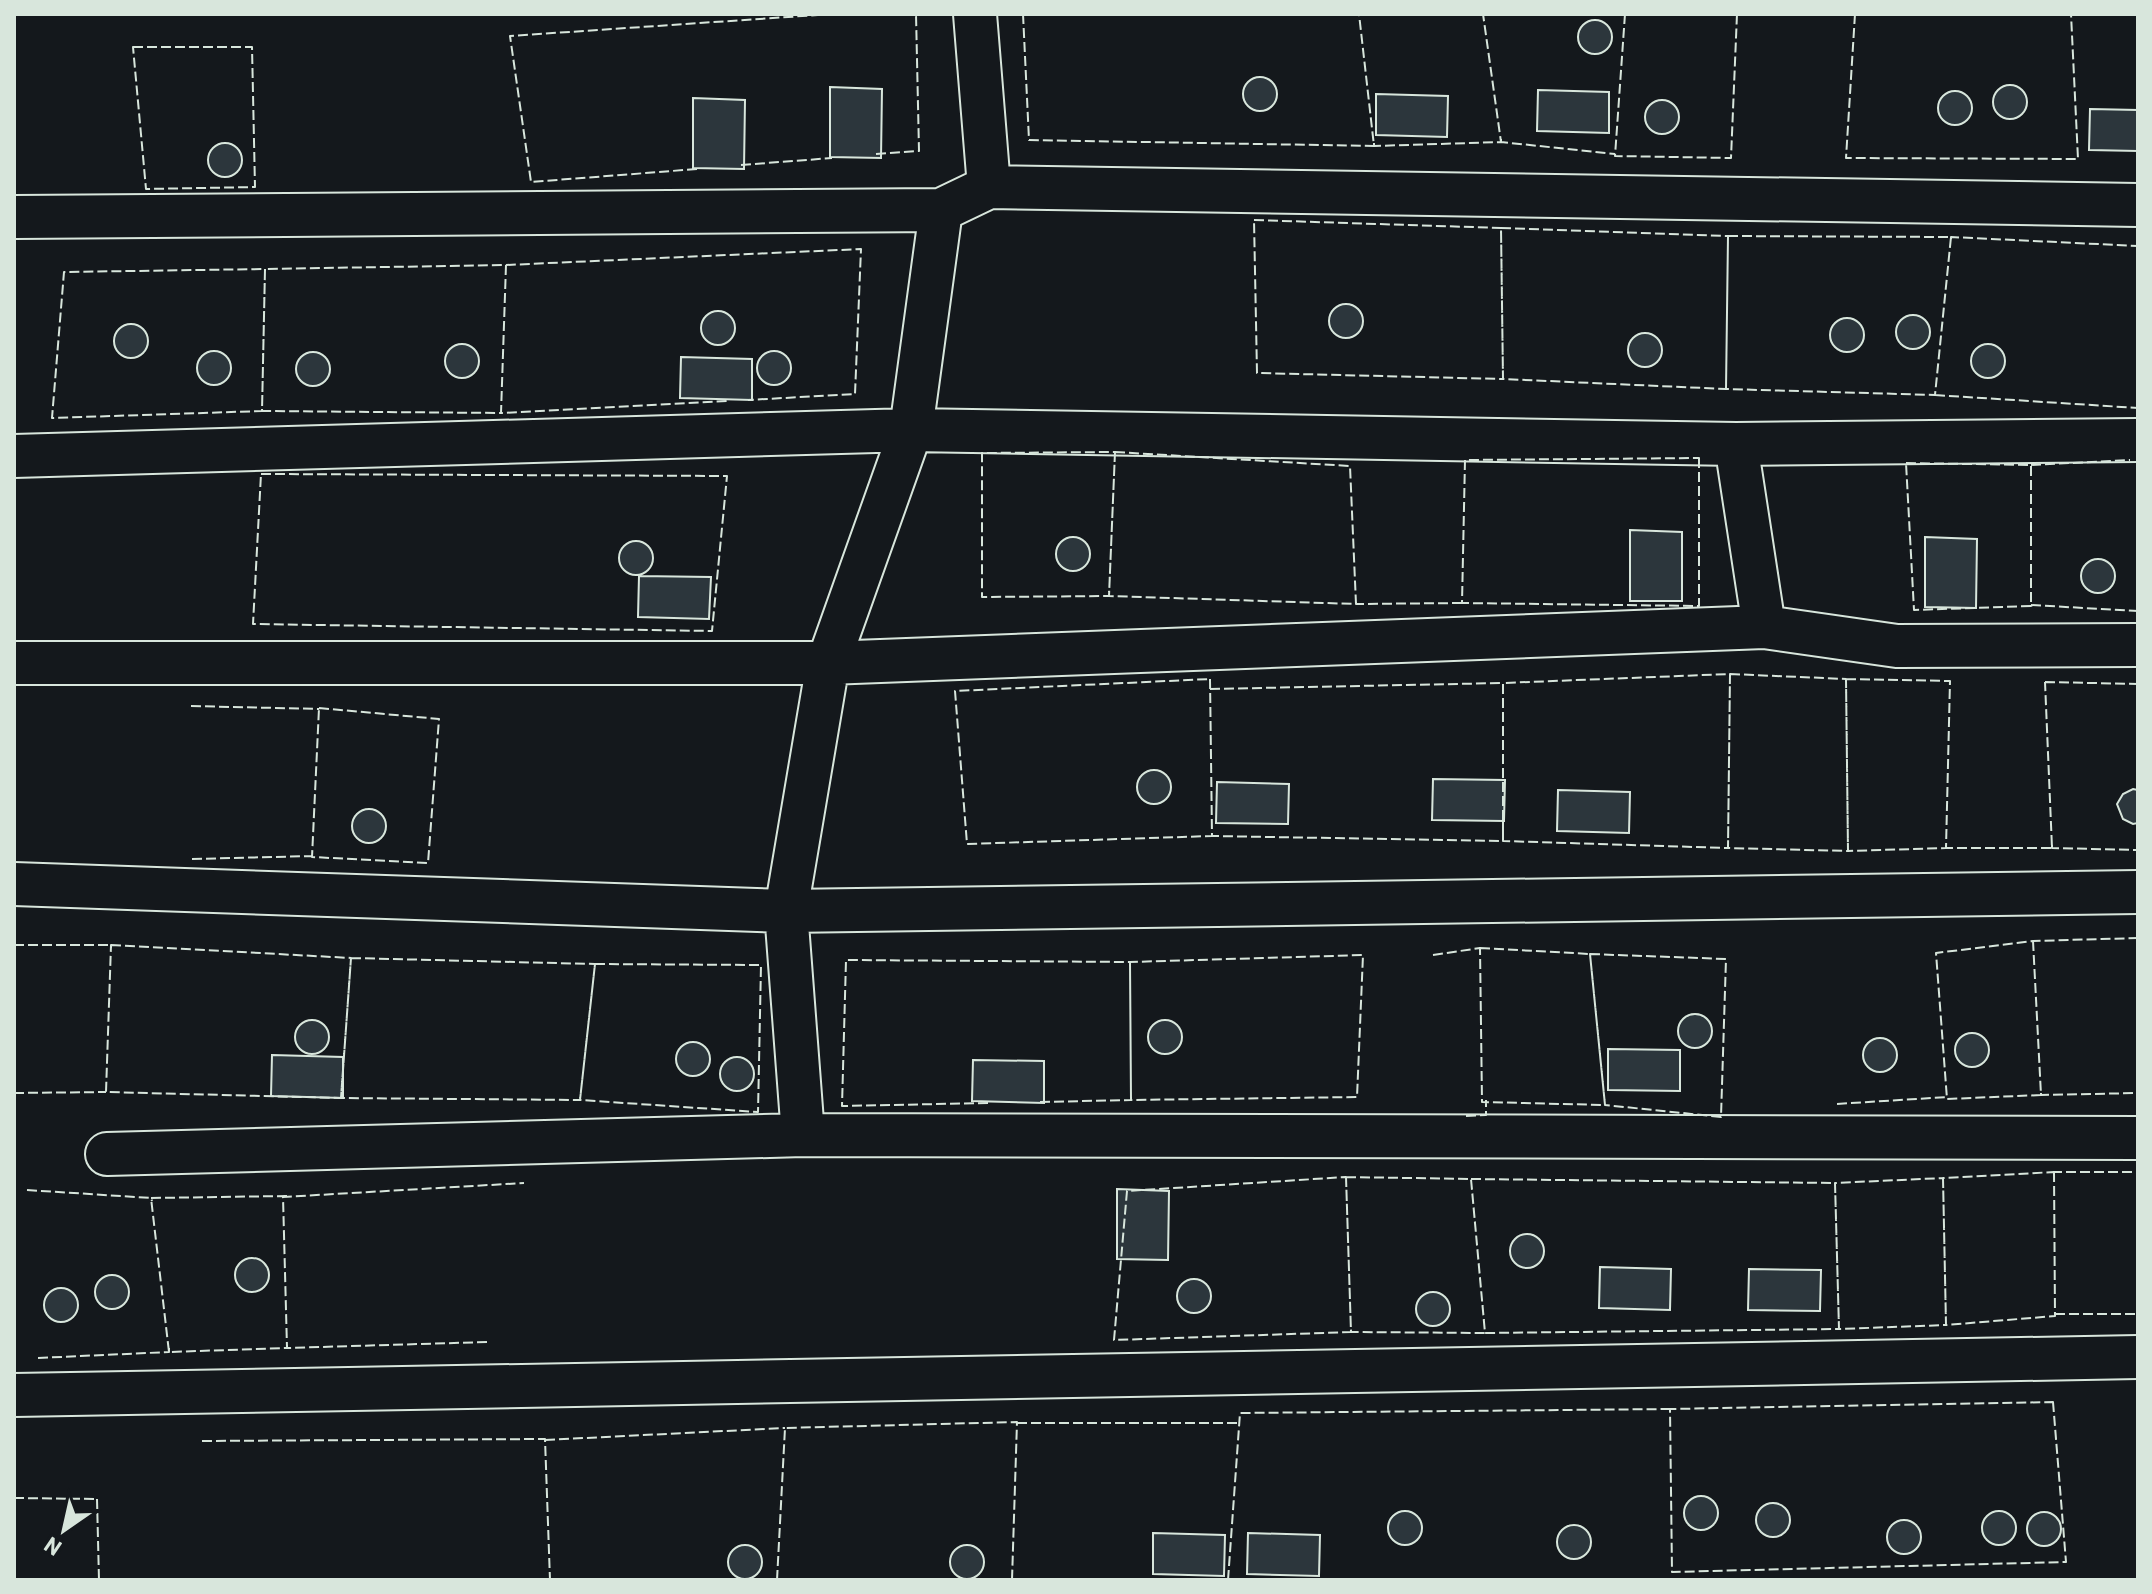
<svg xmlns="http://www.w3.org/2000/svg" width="2152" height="1594" viewBox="0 0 2152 1594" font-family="Barlow,sans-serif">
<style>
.building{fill:#2c363c;stroke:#d8e6dc;stroke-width:2}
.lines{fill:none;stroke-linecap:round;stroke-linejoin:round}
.minor-casing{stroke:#d8e6dc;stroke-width:46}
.minor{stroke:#14181c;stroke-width:42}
.fence{stroke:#d8e6dc;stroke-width:2;stroke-dasharray:10 4;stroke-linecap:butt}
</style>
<rect width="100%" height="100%" fill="#14181c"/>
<path class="building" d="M1578 37a17 17 0 1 1 34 0a17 17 0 1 1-34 0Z
M1243 94a17 17 0 1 1 34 0a17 17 0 1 1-34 0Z
M1993 102a17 17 0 1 1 34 0a17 17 0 1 1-34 0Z
M 830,87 L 882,89 L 881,158 L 830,157 Z
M 1538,90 L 1609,92 L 1609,133 L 1537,131 Z
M1938 108a17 17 0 1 1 34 0a17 17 0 1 1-34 0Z
M 1376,94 L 1448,96 L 1447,137 L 1376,135 Z
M 693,98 L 745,100 L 744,169 L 693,168 Z
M1645 117a17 17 0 1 1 34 0a17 17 0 1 1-34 0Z
M 2090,109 L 2138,110 L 2138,151 L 2089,150 Z
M208 160a17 17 0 1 1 34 0a17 17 0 1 1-34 0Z
M1329 321a17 17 0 1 1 34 0a17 17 0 1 1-34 0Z
M701 328a17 17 0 1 1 34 0a17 17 0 1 1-34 0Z
M1896 332a17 17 0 1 1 34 0a17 17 0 1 1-34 0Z
M1830 335a17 17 0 1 1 34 0a17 17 0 1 1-34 0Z
M114 341a17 17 0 1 1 34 0a17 17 0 1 1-34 0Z
M1628 350a17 17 0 1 1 34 0a17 17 0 1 1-34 0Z
M445 361a17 17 0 1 1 34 0a17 17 0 1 1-34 0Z
M1971 361a17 17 0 1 1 34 0a17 17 0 1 1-34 0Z
M757 368a17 17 0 1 1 34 0a17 17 0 1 1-34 0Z
M197 368a17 17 0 1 1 34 0a17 17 0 1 1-34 0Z
M296 369a17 17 0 1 1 34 0a17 17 0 1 1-34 0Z
M 681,357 L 752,359 L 752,400 L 680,398 Z
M 1630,530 L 1682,532 L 1682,601 L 1630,601 Z
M 1925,537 L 1977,539 L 1976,608 L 1925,607 Z
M1056 554a17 17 0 1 1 34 0a17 17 0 1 1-34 0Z
M619 558a17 17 0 1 1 34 0a17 17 0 1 1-34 0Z
M2081 576a17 17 0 1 1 34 0a17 17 0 1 1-34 0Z
M 639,576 L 711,577 L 709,619 L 638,617 Z
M1137 787a17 17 0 1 1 34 0a17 17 0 1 1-34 0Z
M 1433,779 L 1505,780 L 1504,821 L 1432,820 Z
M 1217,782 L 1289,784 L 1288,824 L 1216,823 Z
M 2133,789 L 2138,790 L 2138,823 L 2133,824 L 2123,819 L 2117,804 L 2123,794 Z
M 1558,790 L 1630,792 L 1629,833 L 1557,831 Z
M352 826a17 17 0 1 1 34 0a17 17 0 1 1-34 0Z
M1678 1031a17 17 0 1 1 34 0a17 17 0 1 1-34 0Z
M1148 1037a17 17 0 1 1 34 0a17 17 0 1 1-34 0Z
M295 1037a17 17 0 1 1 34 0a17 17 0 1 1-34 0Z
M1955 1050a17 17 0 1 1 34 0a17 17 0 1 1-34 0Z
M1863 1055a17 17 0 1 1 34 0a17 17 0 1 1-34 0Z
M676 1059a17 17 0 1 1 34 0a17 17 0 1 1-34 0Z
M 1608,1049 L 1680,1050 L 1680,1091 L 1608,1090 Z
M 272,1055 L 343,1057 L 343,1098 L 271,1096 Z
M720 1074a17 17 0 1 1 34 0a17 17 0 1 1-34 0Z
M 973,1060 L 1044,1061 L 1044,1103 L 972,1101 Z
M 1117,1189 L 1169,1191 L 1168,1260 L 1117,1259 Z
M1510 1251a17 17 0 1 1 34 0a17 17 0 1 1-34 0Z
M235 1275a17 17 0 1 1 34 0a17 17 0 1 1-34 0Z
M 1600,1267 L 1671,1269 L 1670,1310 L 1599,1308 Z
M 1749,1269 L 1821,1270 L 1820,1311 L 1748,1310 Z
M95 1292a17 17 0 1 1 34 0a17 17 0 1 1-34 0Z
M1177 1296a17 17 0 1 1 34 0a17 17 0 1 1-34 0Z
M44 1305a17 17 0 1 1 34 0a17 17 0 1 1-34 0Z
M1416 1309a17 17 0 1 1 34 0a17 17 0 1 1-34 0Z
M1684 1513a17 17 0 1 1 34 0a17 17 0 1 1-34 0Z
M1756 1520a17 17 0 1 1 34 0a17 17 0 1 1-34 0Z
M1982 1528a17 17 0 1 1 34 0a17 17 0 1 1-34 0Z
M1388 1528a17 17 0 1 1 34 0a17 17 0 1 1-34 0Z
M2027 1529a17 17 0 1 1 34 0a17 17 0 1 1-34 0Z
M1887 1537a17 17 0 1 1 34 0a17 17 0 1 1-34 0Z
M1557 1542a17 17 0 1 1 34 0a17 17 0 1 1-34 0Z
M 1153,1533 L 1225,1535 L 1224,1576 L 1153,1574 Z
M 1248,1533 L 1320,1535 L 1319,1576 L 1247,1574 Z
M950 1562a17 17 0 1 1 34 0a17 17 0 1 1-34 0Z
M728 1562a17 17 0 1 1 34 0a17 17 0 1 1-34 0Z"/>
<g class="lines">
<g class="minor-casing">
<path id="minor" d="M 975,14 L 989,187
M 14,217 L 941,210 L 989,187 L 2138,205
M 1736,444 L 1764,627
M 14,456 L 911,430 L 1736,444 L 2138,440
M 14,663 L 828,663 L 1764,627 L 1897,646 L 2138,645
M 14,884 L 786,911 L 2138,892
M 803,1135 L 786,911 L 828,663 L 911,430 L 941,210
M 107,1154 L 803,1135 L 2138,1138
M 14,1395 L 2138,1357"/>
</g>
<use href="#minor" class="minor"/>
<path class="fence" d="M 1023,14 L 1029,140 L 1374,146 L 1359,14
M 1625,14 L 1615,156 L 1731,158 L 1737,14
M 1855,14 L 1846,158 L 2078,159 L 2071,14
M 133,47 L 252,47 L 255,187 L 146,189 Z
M 1501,139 L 1501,142 L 1615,154
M 1374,143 L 1374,146 L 1501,142 L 1483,14
M 876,154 L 919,151 L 916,14
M 741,165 L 832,158
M 697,169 L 531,182 L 510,36 L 832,14
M 1254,220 L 1501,228 L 1503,379 L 1257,373 Z
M 1501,228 L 1728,236 L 1726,389 L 1503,379 Z
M 1728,236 L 1951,237 L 1935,395 L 1726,389 Z
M 1951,239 L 1951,237 L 2138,246
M 506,265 L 501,413 L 728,401
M 506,265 L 501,413 L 262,411 L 265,269 L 506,265 L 861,249 L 855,394 L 748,400
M 265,269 L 262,411 L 52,418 L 64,272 Z
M 1935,395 L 2138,408
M 1115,452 L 1350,466 L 1356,604 L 1109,596 Z
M 1115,452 L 1109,596 L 982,597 L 982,453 Z
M 1699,458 L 1699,606 L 1462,603 L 1465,460 Z
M 1906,463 L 2031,465 L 2031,606 L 1914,610 Z
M 2031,465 L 2130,460
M 261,474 L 727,476 L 712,631 L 253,624 Z
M 1356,602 L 1356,604 L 1462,603 L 1462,599
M 2031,605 L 2138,611
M 1730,674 L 1728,848 L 1503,841 L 1503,683 Z
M 1730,674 L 1846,679 L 1848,851 L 1728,848 Z
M 1210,679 L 1212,836 L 1503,841 L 1503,818
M 1210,679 L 1212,836 L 967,844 L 955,691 Z
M 1846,679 L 1950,681 L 1946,848 L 1848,851 Z
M 2045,682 L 2138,684
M 1210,689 L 1503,683 L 1503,786
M 191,706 L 319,709
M 319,708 L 439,719 L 428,863 L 312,857 Z
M 1946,845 L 1946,848 L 2052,848 L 2045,682
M 2052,845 L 2052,848 L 2138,850
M 192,859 L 312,856
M 2033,941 L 2041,1095 L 1947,1099 L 1936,953 L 2033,941 L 2138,938
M 14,945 L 111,945 L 111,948
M 111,945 L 351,958 L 341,1098 L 106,1092 Z
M 1480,948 L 1590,954 L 1605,1105 L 1482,1102 Z
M 1590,954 L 1726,959 L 1721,1117 L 1605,1105 Z
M 1433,955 L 1480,948
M 351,958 L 595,964 L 580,1100 L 341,1098 Z
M 595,964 L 761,965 L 758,1112 L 580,1100 Z
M 14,1093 L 106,1092
M 2041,1093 L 2041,1095 L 2138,1093
M 1040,1102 L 1131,1100 L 1130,962
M 988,1103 L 842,1106 L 846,960 L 1130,962 L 1363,955 L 1357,1097 L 1131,1100 L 1130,962
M 1837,1104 L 1947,1097
M 1466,1116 L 1486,1115 L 1486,1100
M 2054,1172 L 2055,1316 L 1946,1325 L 1943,1178 Z
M 2054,1174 L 2054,1172 L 2138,1172
M 1346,1177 L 1351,1332 L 1114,1340 L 1127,1191 Z
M 1346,1177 L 1471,1179 L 1485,1333 L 1351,1332 Z
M 1943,1178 L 1946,1325 L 1839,1329 L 1835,1183 Z
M 1471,1179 L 1835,1183 L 1839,1329 L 1485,1333 Z
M 27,1190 L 151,1198 L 152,1201
M 287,1196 L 151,1198 L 169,1352 L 287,1348 L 287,1345
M 2055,1314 L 2138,1314
M 487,1342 L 287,1348 L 283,1197 L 524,1183
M 38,1358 L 169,1352 L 169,1348
M 2053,1402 L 2066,1562 L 1672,1572 L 1670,1409 Z
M 1017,1423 L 1240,1423
M 545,1440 L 785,1428
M 202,1441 L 545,1439 L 550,1580
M 14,1498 L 97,1499
M 97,1499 L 99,1580
M 777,1580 L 785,1428 L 1017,1422 L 1012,1580
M 1228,1580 L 1240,1413 L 1670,1409 L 1670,1412"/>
</g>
<rect width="2152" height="1594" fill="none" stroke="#d8e6dc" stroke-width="32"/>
<g transform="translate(64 1530) rotate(214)" stroke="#14181c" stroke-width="6" paint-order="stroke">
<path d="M0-6L14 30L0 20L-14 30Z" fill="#d8e6dc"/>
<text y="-12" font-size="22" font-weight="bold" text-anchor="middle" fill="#d8e6dc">N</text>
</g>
</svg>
